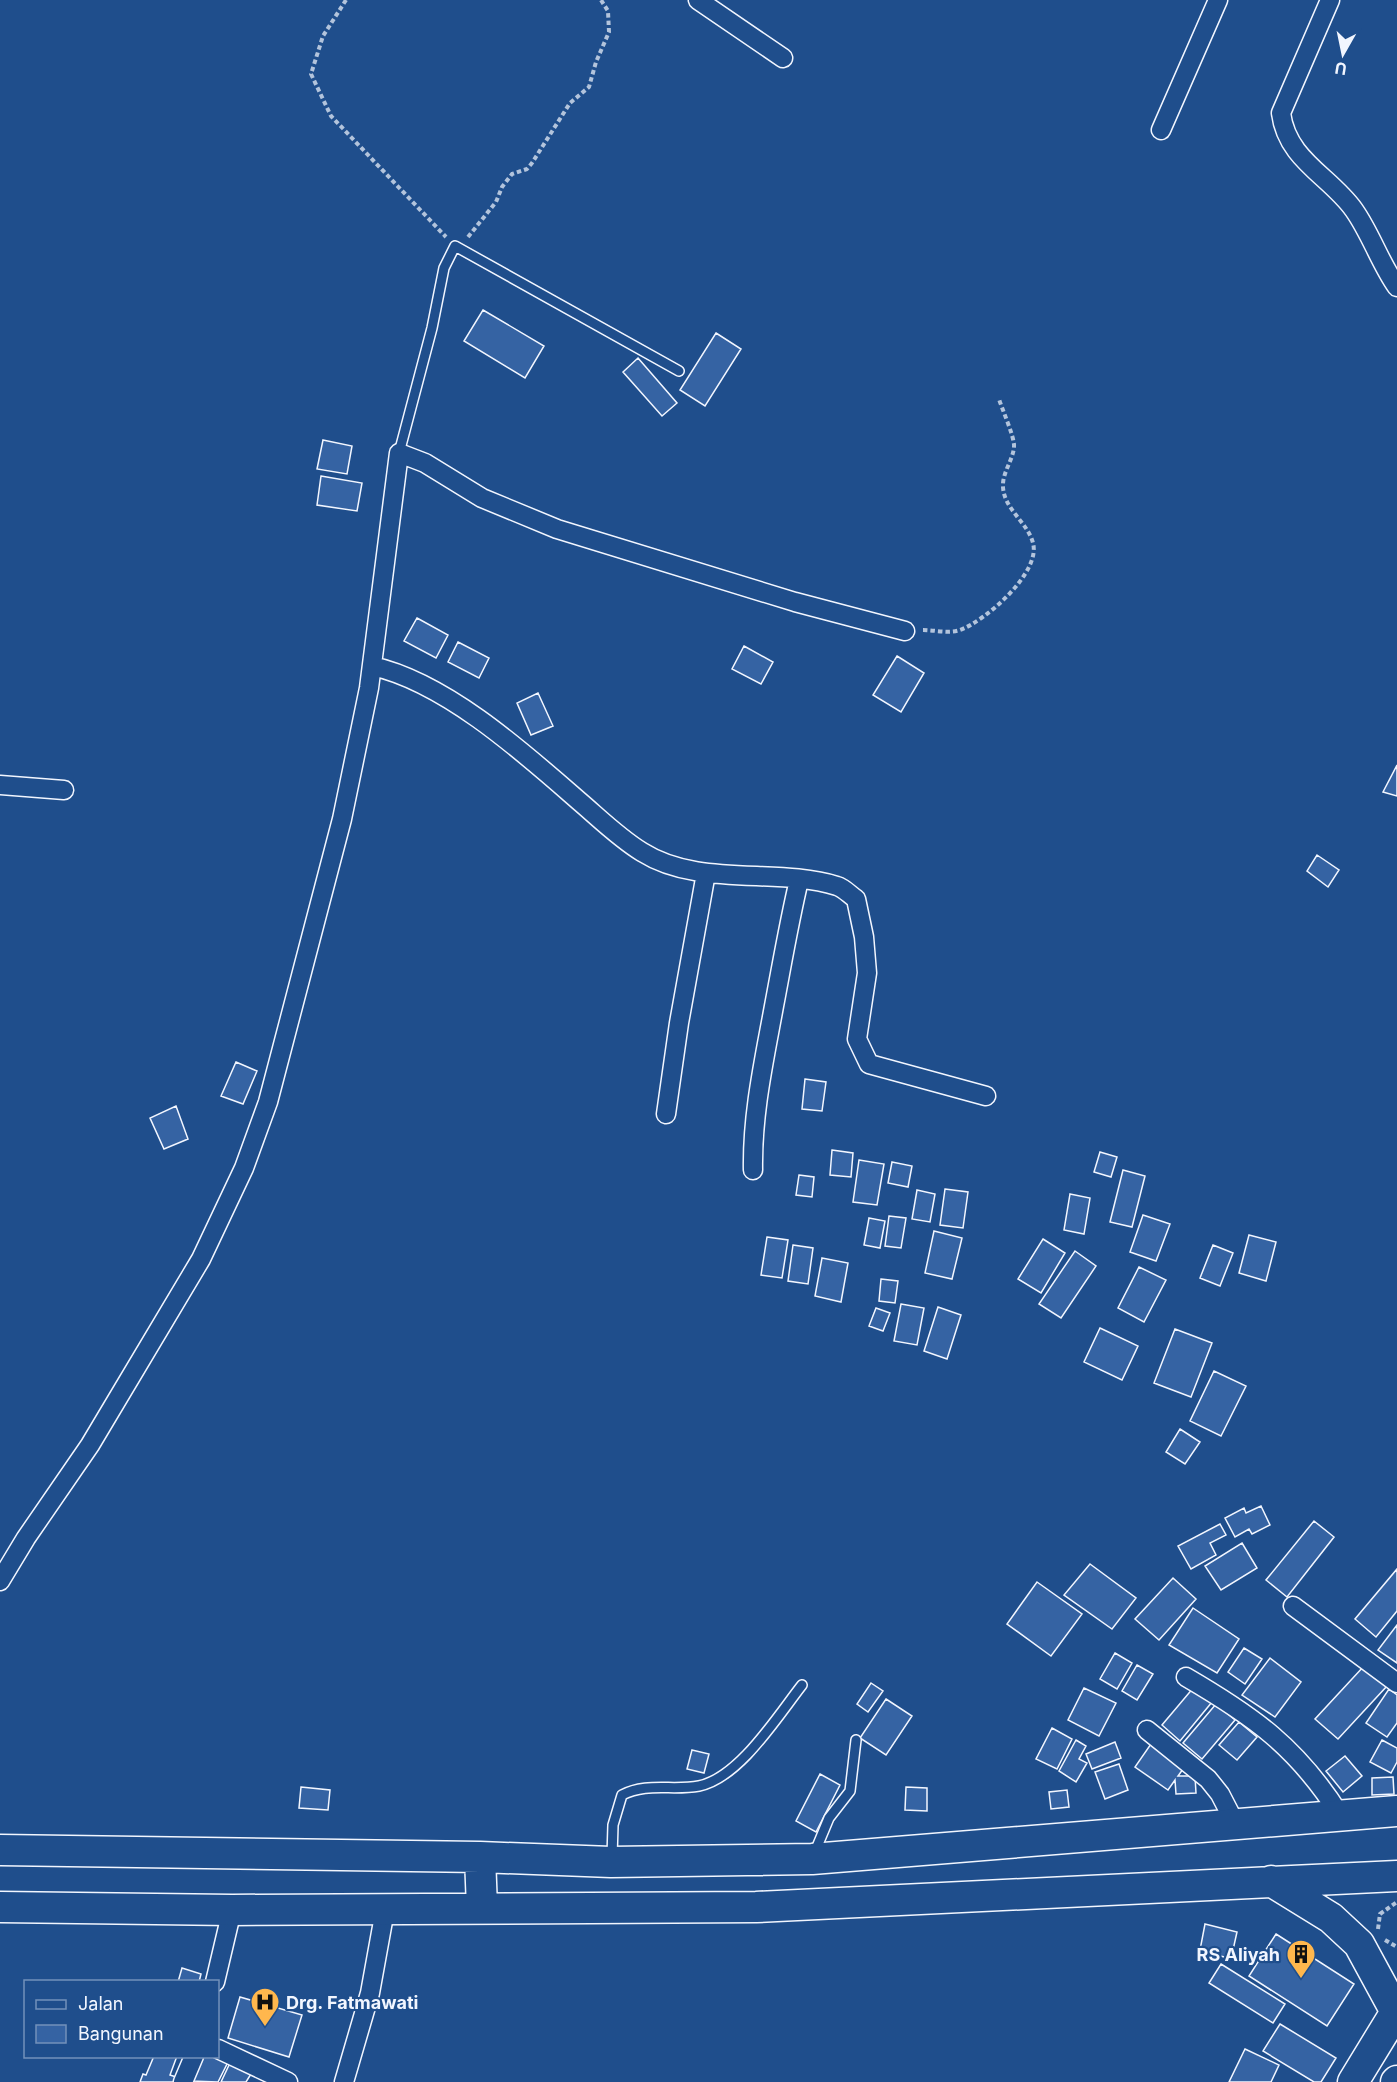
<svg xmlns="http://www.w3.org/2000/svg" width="1397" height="2082" viewBox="0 0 1397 2082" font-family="Inter,sans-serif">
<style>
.building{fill:#3563a3;stroke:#f2f6ff;stroke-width:1.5}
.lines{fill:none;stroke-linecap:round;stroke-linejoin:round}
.service-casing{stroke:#f2f6ff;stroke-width:12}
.minor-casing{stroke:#f2f6ff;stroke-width:21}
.trunk-casing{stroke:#f2f6ff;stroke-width:33}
.path{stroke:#b3c4dc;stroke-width:4;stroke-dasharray:4.5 3;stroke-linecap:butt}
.service{stroke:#1f4e8c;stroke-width:9}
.minor{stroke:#1f4e8c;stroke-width:18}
.trunk{stroke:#1f4e8c;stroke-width:30}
.labels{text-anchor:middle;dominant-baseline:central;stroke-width:4.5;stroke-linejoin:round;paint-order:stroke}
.poi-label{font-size:18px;font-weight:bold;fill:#f2f6ff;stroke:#1f4e8c;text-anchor:end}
</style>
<rect width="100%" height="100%" fill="#1f4e8c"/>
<path class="building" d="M 483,310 L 544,346 L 525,378 L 464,341 Z
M 716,333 L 741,349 L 705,406 L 680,390 Z
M 638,358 L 677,403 L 662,416 L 623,372 Z
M 323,440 L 352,446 L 347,474 L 317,469 Z
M 321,476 L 362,483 L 357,511 L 317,505 Z
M 417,618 L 448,635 L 436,658 L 404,641 Z
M 458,642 L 489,658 L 479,678 L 448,662 Z
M 744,646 L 773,662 L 761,684 L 732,669 Z
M 897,656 L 924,673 L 901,712 L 873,695 Z
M 538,693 L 553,726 L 531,735 L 517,703 Z
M 1397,765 L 1397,796 L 1383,792 Z
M 1317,855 L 1339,870 L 1328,887 L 1307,871 Z
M 236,1062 L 257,1071 L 243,1104 L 221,1096 Z
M 805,1079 L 826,1082 L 822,1111 L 802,1109 Z
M 176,1106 L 188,1139 L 164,1149 L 150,1118 Z
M 832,1150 L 853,1153 L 851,1177 L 830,1175 Z
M 1100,1152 L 1117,1157 L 1111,1177 L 1094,1172 Z
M 859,1160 L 884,1164 L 877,1205 L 853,1202 Z
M 892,1162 L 912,1166 L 908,1187 L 888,1183 Z
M 1123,1170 L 1145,1176 L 1132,1227 L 1110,1222 Z
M 799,1175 L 814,1177 L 812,1197 L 796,1195 Z
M 945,1189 L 968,1192 L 963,1228 L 940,1225 Z
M 917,1190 L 935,1194 L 930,1222 L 912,1219 Z
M 1070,1194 L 1090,1198 L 1084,1234 L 1064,1230 Z
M 1143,1215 L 1170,1224 L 1156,1261 L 1130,1252 Z
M 889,1216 L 906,1218 L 901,1248 L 885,1246 Z
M 869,1218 L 885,1221 L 880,1248 L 864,1245 Z
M 934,1231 L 962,1238 L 952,1279 L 925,1273 Z
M 1249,1235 L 1276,1242 L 1266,1281 L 1239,1273 Z
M 767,1237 L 788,1240 L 782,1278 L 761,1275 Z
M 1043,1239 L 1065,1253 L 1041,1293 L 1018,1279 Z
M 793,1245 L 813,1248 L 808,1284 L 788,1281 Z
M 1213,1245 L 1233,1253 L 1220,1286 L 1200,1278 Z
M 1075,1251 L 1096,1266 L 1061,1318 L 1039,1304 Z
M 822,1258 L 848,1263 L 841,1302 L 815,1296 Z
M 1139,1267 L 1166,1280 L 1144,1322 L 1118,1308 Z
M 881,1279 L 898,1281 L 895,1303 L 879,1301 Z
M 901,1304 L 924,1308 L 917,1345 L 894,1341 Z
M 938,1307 L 961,1315 L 947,1359 L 924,1351 Z
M 876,1308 L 890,1313 L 883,1331 L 869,1326 Z
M 1100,1328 L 1138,1346 L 1122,1380 L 1084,1362 Z
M 1175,1329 L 1212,1343 L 1191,1397 L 1154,1383 Z
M 1214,1371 L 1246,1386 L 1221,1436 L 1190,1421 Z
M 1180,1429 L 1200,1442 L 1185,1464 L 1166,1452 Z
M 1261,1506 L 1270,1525 L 1252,1534 L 1249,1529 L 1235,1537 L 1225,1518 L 1244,1508 L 1246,1513 Z
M 1314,1521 L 1334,1537 L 1287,1597 L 1266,1580 Z
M 1220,1524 L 1226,1535 L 1210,1543 L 1216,1555 L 1191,1569 L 1178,1546 Z
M 1242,1543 L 1257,1568 L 1221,1590 L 1205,1566 Z
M 1090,1564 L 1136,1598 L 1112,1629 L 1064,1595 Z
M 1397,1569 L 1397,1611 L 1376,1637 L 1355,1619 Z
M 1173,1578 L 1196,1599 L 1159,1640 L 1135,1619 Z
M 1037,1582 L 1082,1614 L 1051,1656 L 1007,1624 Z
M 1193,1608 L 1239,1639 L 1217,1673 L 1169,1645 Z
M 1397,1625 L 1397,1663 L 1378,1650 Z
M 1244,1648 L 1262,1659 L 1245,1684 L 1228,1672 Z
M 1115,1653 L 1132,1663 L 1117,1689 L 1100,1679 Z
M 1270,1658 L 1301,1682 L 1275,1717 L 1242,1695 Z
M 1137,1665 L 1153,1674 L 1137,1700 L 1122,1691 Z
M 1364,1666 L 1387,1686 L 1338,1739 L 1315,1719 Z
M 871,1683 L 883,1691 L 868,1712 L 857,1704 Z
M 1194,1687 L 1212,1702 L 1180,1741 L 1162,1725 Z
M 1084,1688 L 1116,1703 L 1099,1736 L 1068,1720 Z
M 1389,1689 L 1397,1695 L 1397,1723 L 1387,1737 L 1366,1723 Z
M 886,1699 L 912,1716 L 886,1755 L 860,1738 Z
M 1216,1704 L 1235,1720 L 1202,1759 L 1183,1743 Z
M 1239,1722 L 1257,1737 L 1237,1760 L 1219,1745 Z
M 1052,1728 L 1072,1739 L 1057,1769 L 1036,1759 Z
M 1076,1740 L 1086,1746 L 1079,1759 L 1087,1763 L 1076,1782 L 1059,1771 Z
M 1382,1740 L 1397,1748 L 1397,1762 L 1391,1773 L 1370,1762 Z
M 1153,1741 L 1186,1765 L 1178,1776 L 1195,1776 L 1196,1793 L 1176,1794 L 1175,1780 L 1168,1790 L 1135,1767 Z
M 1115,1742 L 1121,1758 L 1092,1769 L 1086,1754 Z
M 692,1750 L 709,1754 L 704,1773 L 687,1769 Z
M 1345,1756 L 1362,1776 L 1343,1792 L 1326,1771 Z
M 1119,1764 L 1128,1790 L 1105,1799 L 1095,1772 Z
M 820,1774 L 840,1785 L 816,1832 L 796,1821 Z
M 1393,1777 L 1394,1794 L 1372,1795 L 1372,1778 Z
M 301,1787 L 330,1790 L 328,1810 L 299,1808 Z
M 906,1787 L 927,1788 L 927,1811 L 905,1810 Z
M 1067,1790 L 1069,1807 L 1051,1809 L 1049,1792 Z
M 1205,1924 L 1237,1932 L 1231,1959 L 1200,1950 Z
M 1276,1934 L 1354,1984 L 1327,2026 L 1249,1976 Z
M 1221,1964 L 1285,2004 L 1273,2023 L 1209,1983 Z
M 182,1968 L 201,1974 L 199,1982 L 178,1982 Z
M 240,1997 L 302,2015 L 289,2057 L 228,2038 Z
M 1280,2024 L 1336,2058 L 1321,2082 L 1314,2082 L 1263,2051 Z
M 1245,2049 L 1279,2065 L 1271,2082 L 1229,2082 Z
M 154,2056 L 177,2056 L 170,2075 L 176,2077 L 174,2082 L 140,2082 L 143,2074 L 146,2075 Z
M 204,2056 L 216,2056 L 228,2062 L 218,2082 L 191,2081 Z
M 230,2063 L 251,2074 L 246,2082 L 221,2082 Z"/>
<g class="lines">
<g class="service-casing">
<path id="service" d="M 399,453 L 432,328 L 444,268 L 455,246 L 679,371
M 814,1854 L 829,1818 L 850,1791 L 856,1740
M 612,1857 L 613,1825 L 622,1795 C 647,1782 672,1791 699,1786 C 739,1778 777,1717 802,1685"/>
</g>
<g class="minor-casing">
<path id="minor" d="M 698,0 L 783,58
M 1330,0 L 1281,113 C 1287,160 1330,176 1354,210 C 1371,234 1380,263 1397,287
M 1161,130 L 1218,0
M 372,666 C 445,682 523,752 579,801 C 599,818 619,838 642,852 C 699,888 778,867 837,886 C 844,888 850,895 856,899 L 864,937 L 867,973 L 857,1039 L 869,1064 L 986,1096
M 0,785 L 64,790
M 666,1114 L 679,1023 L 706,873
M 753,1170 C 752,1114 764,1061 774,1006 C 782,964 789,922 799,880
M 0,1581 L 26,1538 L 90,1445 L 201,1259 L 244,1168 L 268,1102 L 342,819 L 369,688 L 399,453 L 425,463 L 482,498 L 557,529 L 795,602 L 905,631
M 1293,1606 L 1397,1683
M 1186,1677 C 1253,1716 1297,1747 1340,1815
M 1147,1730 L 1208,1779 L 1220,1794 L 1235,1823
M 215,1982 L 232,1910
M 218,2049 L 288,2082
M 183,2082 L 194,2056
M 344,2082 L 370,1993 L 385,1910"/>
</g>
<g class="trunk-casing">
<path id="trunk" d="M 0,1850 L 480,1857 L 611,1862 L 812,1859 L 1397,1811
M 480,1857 L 482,1908
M 1271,1881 L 1331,1918 L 1359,1944 L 1396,2012
M 0,1907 L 232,1910 L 756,1907 L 1397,1876
M 1353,2082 L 1397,2010
M 1396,2082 L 1397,2081"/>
</g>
<path class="path" d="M 346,0 L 323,36 L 311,74 L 331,116 L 446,237
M 468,237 L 496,202 L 502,187 L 512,174 L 527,169 L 532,163 L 570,103 L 589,87 L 596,62 L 609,32 L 608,11 L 601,0
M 923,630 C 935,630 948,634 960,630 C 985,621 1041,573 1033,543 C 1028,523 1004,509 1003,487 C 1002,473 1013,460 1014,447 C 1015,438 1002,409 999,399
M 1378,1929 L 1380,1914 L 1397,1902
M 1385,1940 L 1397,1947"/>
<use href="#service" class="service"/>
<use href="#minor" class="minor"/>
<use href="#trunk" class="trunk"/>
</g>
<defs>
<g id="building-pin" transform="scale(1.5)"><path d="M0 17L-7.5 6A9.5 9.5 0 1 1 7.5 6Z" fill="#ffb74d" stroke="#1f4e8c"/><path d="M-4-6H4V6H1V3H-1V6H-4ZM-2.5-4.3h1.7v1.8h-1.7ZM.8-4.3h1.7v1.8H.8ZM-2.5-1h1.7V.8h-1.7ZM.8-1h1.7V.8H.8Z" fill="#111"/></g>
<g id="hospital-pin" transform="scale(1.5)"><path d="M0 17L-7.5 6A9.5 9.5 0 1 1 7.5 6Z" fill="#ffb74d" stroke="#1f4e8c"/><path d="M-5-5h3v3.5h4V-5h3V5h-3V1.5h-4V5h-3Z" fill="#111"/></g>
</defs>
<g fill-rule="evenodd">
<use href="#building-pin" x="1301" y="1954"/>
<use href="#hospital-pin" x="265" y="2002"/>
</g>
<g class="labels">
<g class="poi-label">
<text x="1280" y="1954">RS Aliyah</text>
<text x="286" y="2002" text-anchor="start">Drg. Fatmawati</text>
</g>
</g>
<rect x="24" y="1980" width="195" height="78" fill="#1f4e8c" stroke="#7391ba" stroke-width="1.5"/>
<rect x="36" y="2000" width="30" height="9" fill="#1f4e8c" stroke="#7391ba" stroke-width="1.5"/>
<text x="78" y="2010" font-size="18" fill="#f2f6ff">Jalan</text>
<rect x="36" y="2025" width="30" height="18" fill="#3563a3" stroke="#7391ba" stroke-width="1.5"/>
<text x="78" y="2040" font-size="18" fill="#f2f6ff">Bangunan</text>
<g transform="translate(1343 54) rotate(189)" stroke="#1f4e8c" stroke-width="4.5" paint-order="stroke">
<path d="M0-4.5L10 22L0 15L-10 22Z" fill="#f2f6ff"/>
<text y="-9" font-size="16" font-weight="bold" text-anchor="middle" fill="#f2f6ff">U</text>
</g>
</svg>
